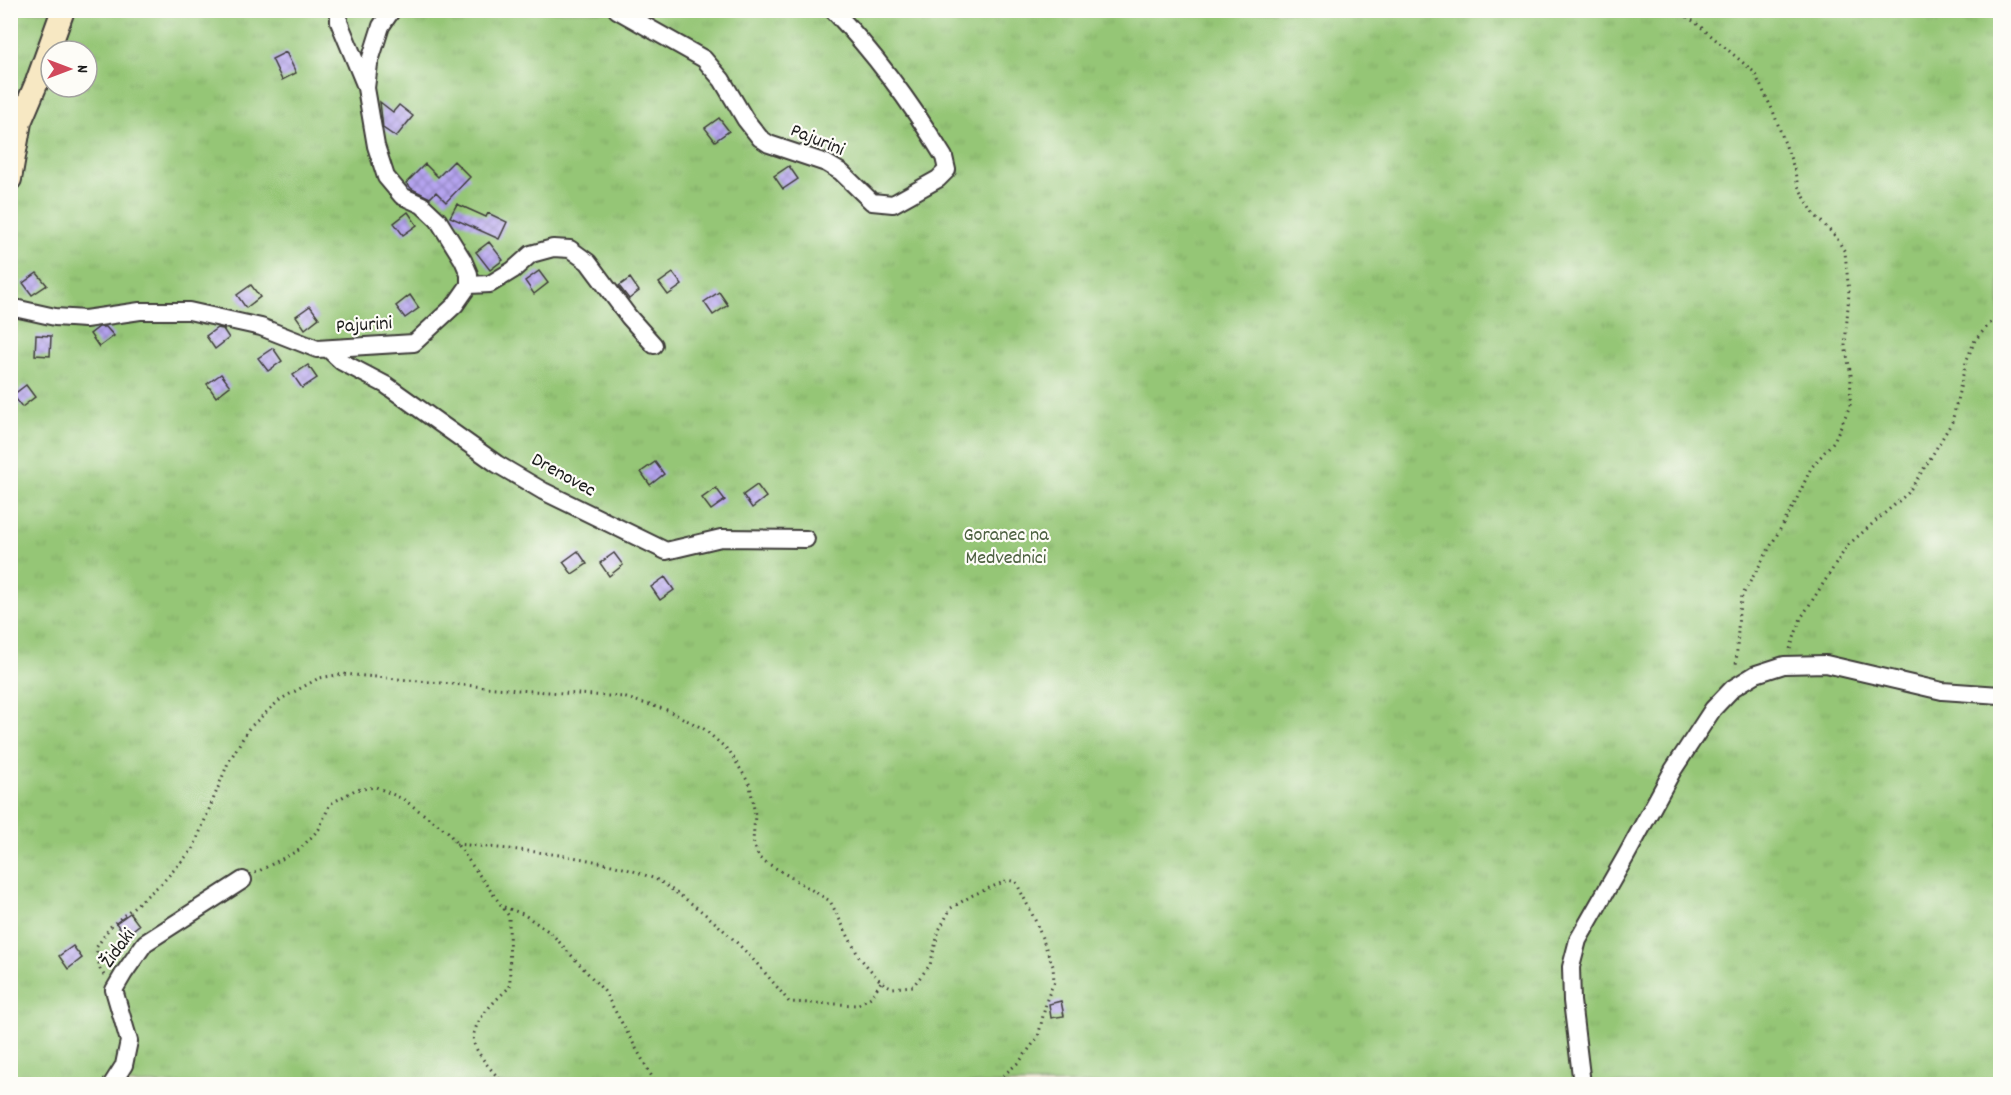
<svg xmlns="http://www.w3.org/2000/svg" width="2011" height="1095" viewBox="0 0 2011 1095" font-family="Dekko,sans-serif">
<style>
.park{fill:url(#park-tufts);stroke:#587149;stroke-width:1.5;fill-rule:evenodd}
.building{fill:url(#building-cross-hatch)}
.lines{fill:none;stroke-linecap:round;stroke-linejoin:round}
.minor-casing{stroke:#3d3b39;stroke-width:20}
.secondary-casing{stroke:#3d3b39;stroke-width:26}
.path{stroke:#3d3b39;stroke-width:3;stroke-dasharray:1.5 4.5;stroke-linecap:butt}
.minor{stroke:#fff;stroke-width:16}
.secondary{stroke:#f7e8c3;stroke-width:22}
.labels{text-anchor:middle;dominant-baseline:central;stroke-width:4.5;stroke-linejoin:round;paint-order:stroke}
.street-label{font-size:20px;fill:#1c1c1c;stroke:#fdfcf7}
.park-label{font-size:20px;fill:#4c6040;stroke:#fdfcf7}
</style>
<defs>
<pattern id="park-tufts" width="24" height="20" patternUnits="userSpaceOnUse" patternTransform="scale(1.5)"><rect width="24" height="20" fill="#95c676"/><path d="M3 7l-1-3M5 7V3M7 7l1-3M15 17l-1-3M17 17v-4M19 17l1-3" fill="none" stroke="#80aa66"/></pattern>
<pattern id="building-cross-hatch" width="8" height="8" patternUnits="userSpaceOnUse" patternTransform="scale(1.5)"><rect width="8" height="8" fill="#b6a4f0"/><path d="M0 0l8 8M0 8l8-8" fill="none" stroke="#9385c2"/></pattern>
</defs>
<rect width="100%" height="100%" fill="#fdfcf7"/>
<filter id="ink" filterUnits="userSpaceOnUse"><feTurbulence type="fractalNoise" baseFrequency=".0167" numOctaves="2"/><feDisplacementMap in="SourceGraphic" scale="12" xChannelSelector="R" yChannelSelector="G"/><feConvolveMatrix kernelMatrix="1 2 1 2 8 2 1 2 1" color-interpolation-filters="sRGB"/></filter>
<filter id="wash" filterUnits="userSpaceOnUse"><feTurbulence type="fractalNoise" baseFrequency=".008" numOctaves="4" result="noise"/><feDisplacementMap in="SourceGraphic" scale="24" xChannelSelector="R" yChannelSelector="G"/><feGaussianBlur stdDeviation="1.35" result="paint"/><feColorMatrix in="noise" values="0 0 0 0 0 0 0 0 0 0 0 0 0 0 0 0 0 1.4 0 .05"/><feComposite in="paint" operator="in"/></filter>
<g filter="url(#wash)">
<rect width="100%" height="100%" fill="#f9eddd"/>
<path class="park" d="M 11,11 L 2000,11 L 2000,1084 L 11,1084 ZM 51,51 L 87,51 L 87,87 L 51,87 Z"/>
<g id="blocks">
<path class="building" d="M 286,52 L 296,73 L 282,80 L 272,59 Z
M 380,102 L 393,112 L 399,105 L 413,116 L 396,137 L 383,128 Z
M 719,118 L 729,131 L 715,141 L 705,128 Z
M 454,161 L 470,177 L 446,202 L 436,192 L 430,198 L 412,189 L 406,183 L 425,164 L 438,177 Z
M 789,166 L 798,179 L 783,189 L 774,176 Z
M 457,204 L 486,217 L 488,213 L 507,222 L 499,239 L 450,217 Z
M 408,212 L 417,225 L 403,235 L 394,223 Z
M 489,242 L 503,260 L 490,270 L 476,252 Z
M 539,271 L 548,283 L 534,294 L 525,281 Z
M 37,273 L 47,285 L 32,295 L 23,283 Z
M 673,273 L 682,285 L 668,295 L 659,283 Z
M 630,278 L 639,291 L 629,299 L 619,286 Z
M 251,285 L 260,297 L 246,308 L 237,295 Z
M 719,292 L 728,305 L 713,315 L 704,302 Z
M 410,295 L 419,308 L 405,318 L 396,306 Z
M 310,306 L 319,318 L 305,329 L 296,316 Z
M 99,327 L 106,327 L 114,336 L 99,347 L 90,334 Z
M 217,328 L 223,329 L 229,338 L 215,349 L 206,336 Z
M 36,335 L 51,336 L 50,356 L 35,355 Z
M 273,348 L 282,361 L 268,371 L 258,358 Z
M 308,365 L 317,378 L 302,388 L 293,375 Z
M 221,374 L 230,386 L 216,397 L 207,384 Z
M 26,385 L 35,397 L 22,407 L 13,395 Z
M 655,462 L 664,474 L 650,485 L 641,472 Z
M 757,485 L 766,497 L 752,508 L 743,495 Z
M 716,488 L 725,500 L 711,510 L 702,498 Z
M 578,551 L 587,564 L 572,574 L 563,562 Z
M 614,553 L 623,565 L 609,576 L 600,563 Z
M 665,577 L 674,590 L 660,600 L 651,587 Z
M 130,913 L 139,925 L 125,936 L 116,923 Z
M 73,946 L 82,958 L 68,969 L 59,956 Z
M 1061,1001 L 1064,1016 L 1051,1018 L 1049,1004 Z"/>
</g>
</g>
<g filter="url(#ink)">
<use href="#blocks" fill-opacity="0" stroke="#3d3b39" stroke-width="1.5"/>
<g class="lines">
<g class="minor-casing">
<path id="minor" d="M 339,10 L 339,22 L 366,87
M 617,10 L 704,59 L 722,80 L 745,119 L 760,138 L 769,144 L 826,163 L 841,172 L 872,202 L 893,204 L 938,179 L 947,170 L 944,157 C 911,103 877,56 833,10
M 469,285 L 490,284 L 513,270 L 531,254 L 553,248 L 570,249 L 588,262 L 629,317 L 654,345
M 10,307 L 55,317 L 85,319 L 140,311 L 189,311 L 261,327 L 317,349 L 414,343 L 455,305 L 469,285 L 469,274 L 463,260 L 438,220 L 422,205 L 402,196 L 386,177 L 376,146 L 366,88 L 369,64 L 381,26 L 392,10
M 328,349 L 342,362 L 386,385 L 497,464 L 543,491 L 666,551 L 721,538 L 806,539
M 112,1084 L 124,1065 L 129,1041 L 114,990 L 124,973 L 145,943 L 243,880
M 1582,1084 L 1572,1001 L 1571,967 L 1578,940 L 1626,856 L 1673,770 L 1713,709 L 1733,688 L 1756,674 L 1784,665 L 1826,664 L 1942,691 L 2000,695"/>
</g>
<g class="secondary-casing">
<path id="secondary" d="M 10,179 L 20,122 L 37,82 L 63,10"/>
</g>
<path class="path" d="M 1677,10 L 1696,23 L 1754,72 L 1773,111 L 1794,168 L 1798,186 L 1814,214 L 1836,237 L 1845,252 L 1849,293 L 1845,346 L 1851,375 L 1850,406 L 1834,441 L 1811,468 L 1794,505 L 1742,596 L 1739,611 L 1736,668
M 1790,649 L 1801,618 L 1848,545 L 1908,493 L 1930,459 L 1952,422 L 1966,362 L 1975,340 L 1995,318
M 456,844 C 518,850 598,855 655,879 C 663,882 670,889 678,894 C 721,923 757,961 789,1002 L 857,1005 L 871,997 L 881,982
M 255,873 L 299,850 L 319,829 L 330,804 L 355,790 L 376,787 L 403,799 L 448,832 L 509,916 L 510,987 C 497,998 466,1027 475,1046 C 481,1059 494,1073 504,1084
M 504,907 L 523,914 L 551,933 L 604,991 L 656,1084
M 104,975 L 100,969 L 96,948 L 110,927 L 162,883 L 193,849 L 228,763 L 249,728 L 281,699 L 319,678 L 343,674 L 518,690 L 623,697 L 667,710 L 704,729 L 730,752 L 750,785 L 755,815 L 753,841 L 759,858 L 830,901 L 859,957 L 881,982 L 893,988 L 913,986 L 930,965 L 939,930 L 951,908 L 973,895 L 1008,880 L 1016,882 L 1035,920 L 1053,966 L 1054,982 L 1047,999 L 1038,1037 L 1020,1061 L 997,1081 L 960,1084"/>
<use href="#minor" class="minor"/>
<use href="#secondary" class="secondary"/>
</g>
</g>
<g class="labels">
<g class="street-label">
<text transform="translate(817 141) rotate(22)">Pajurini</text>
<text transform="translate(364 326) rotate(-4)">Pajurini</text>
<text transform="translate(563 476) rotate(29)">Drenovec</text>
<text transform="translate(119 949) rotate(-53)">Židaki</text>
</g>
<g class="park-label">
<text x="1006" y="536">Goranec na<tspan x="1006" dy="23">Medvednici</tspan></text>
</g>
</g>
<rect width="2011" height="1095" fill="none" stroke="#fdfcf7" stroke-width="36"/>
<g transform="translate(69 69) rotate(90)"><circle r="28" fill="#fdfcf7" stroke="#a3a29f" stroke-width="1.5"/>
<path d="M0-4.5L10 22L0 15L-10 22Z" fill="#d1495b"/>
<text y="-9" font-size="16" font-weight="bold" text-anchor="middle" fill="#1c1c1c">N</text>
</g>
</svg>
